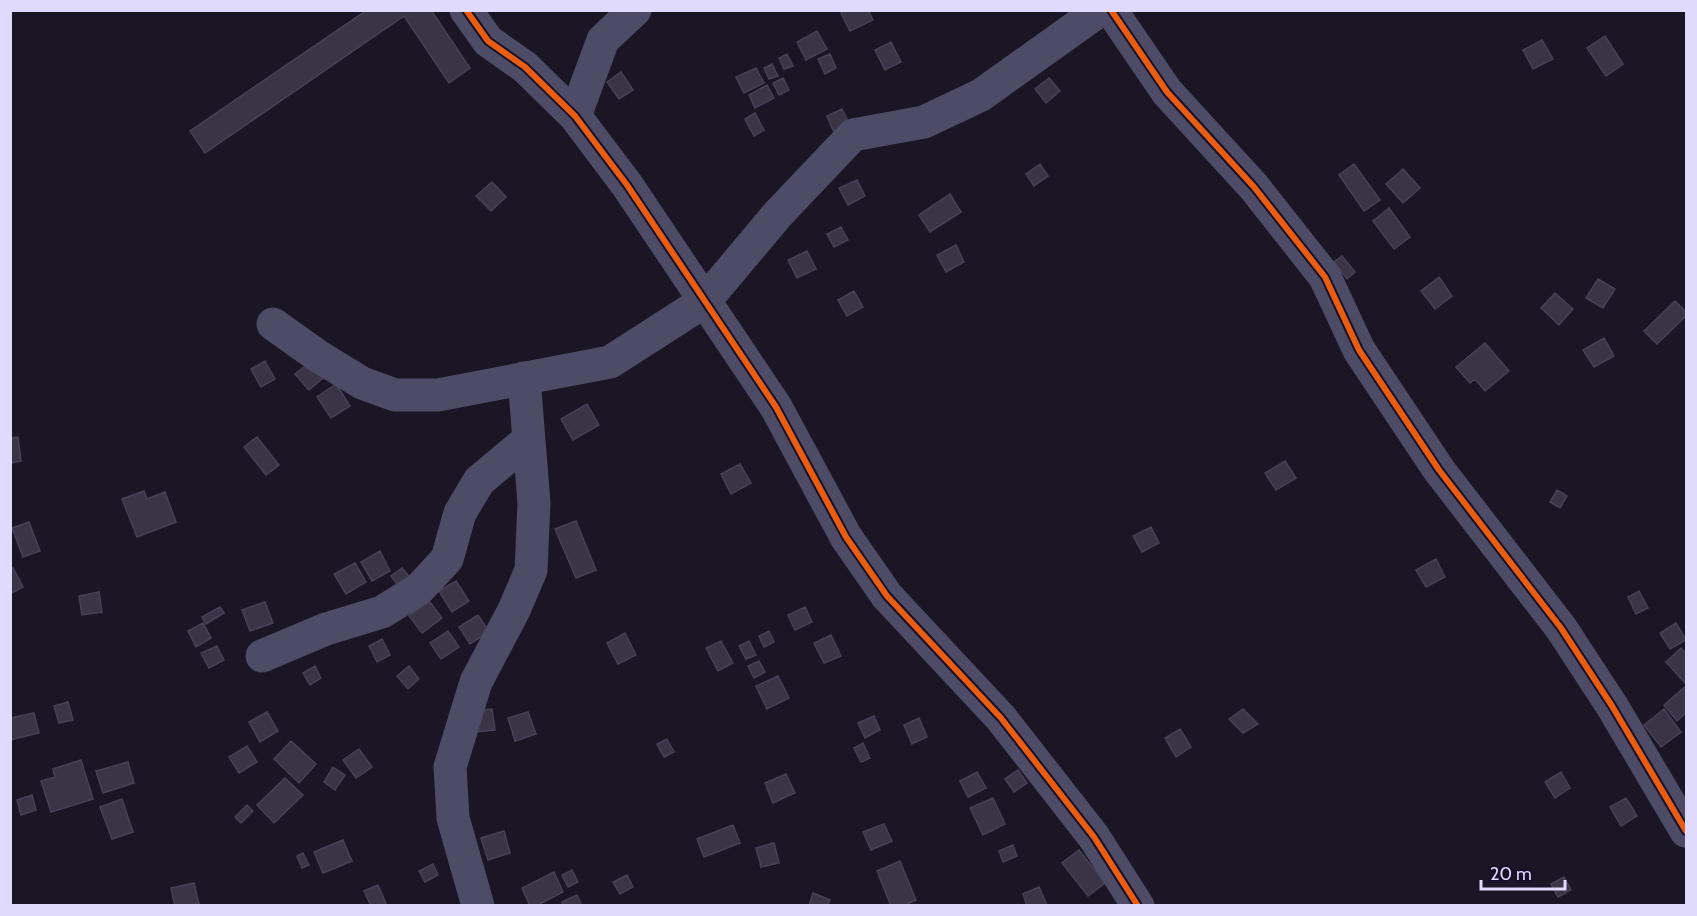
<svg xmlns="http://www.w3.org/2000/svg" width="1697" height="916" viewBox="0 0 1697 916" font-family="Cabin,sans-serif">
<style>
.building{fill:#393446;stroke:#474158;stroke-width:1.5}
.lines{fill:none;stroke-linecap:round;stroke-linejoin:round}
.minor{stroke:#4e4b66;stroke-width:33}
.cycleway-casing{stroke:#16102b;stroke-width:10}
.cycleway{stroke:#e95d12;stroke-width:6}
</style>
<rect width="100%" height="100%" fill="#1a1625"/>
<path class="building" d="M 367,10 L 431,10 L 470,68 L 449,83 L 404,16 L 205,153 L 190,131 Z
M 846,10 L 868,10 L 873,20 L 850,31 L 841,13 Z
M 817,31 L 827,49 L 806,60 L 797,42 Z
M 1605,36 L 1623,64 L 1606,76 L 1587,48 Z
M 1542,40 L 1553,59 L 1533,69 L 1523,50 Z
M 891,42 L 901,62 L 885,70 L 875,50 Z
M 787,54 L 793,66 L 784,69 L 779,58 Z
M 830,54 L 836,68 L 825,74 L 818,59 Z
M 772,64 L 778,76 L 769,79 L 764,68 Z
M 756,68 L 764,83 L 744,93 L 736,77 Z
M 621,72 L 633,90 L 619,99 L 607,82 Z
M 783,78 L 789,90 L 779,95 L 773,83 Z
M 1049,78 L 1060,91 L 1046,103 L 1035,89 Z
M 767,85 L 774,98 L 755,108 L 749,95 Z
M 842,109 L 852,129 L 836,137 L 827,116 Z
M 755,113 L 764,130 L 754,136 L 745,119 Z
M 1040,164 L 1048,176 L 1034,186 L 1026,174 Z
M 1354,164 L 1380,200 L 1364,211 L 1339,175 Z
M 1403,169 L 1420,188 L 1403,203 L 1386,184 Z
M 857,180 L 865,196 L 848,205 L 839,188 Z
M 492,182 L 506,197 L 491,211 L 476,196 Z
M 950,194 L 961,212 L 930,232 L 919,215 Z
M 1389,208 L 1410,237 L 1394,249 L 1373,221 Z
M 841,227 L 848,240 L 834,247 L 827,234 Z
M 956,245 L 964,262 L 946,272 L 937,255 Z
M 807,251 L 816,269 L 797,278 L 788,260 Z
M 1342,256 L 1355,272 L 1347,279 L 1334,262 Z
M 1439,277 L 1452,296 L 1435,309 L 1421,291 Z
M 1598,279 L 1615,289 L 1603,308 L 1586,298 Z
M 854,291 L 863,307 L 847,316 L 838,300 Z
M 1555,293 L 1573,309 L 1559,325 L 1541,308 Z
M 1675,301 L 1686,312 L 1686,316 L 1657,344 L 1644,331 Z
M 1604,338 L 1614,356 L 1594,367 L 1583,350 Z
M 1485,343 L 1509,371 L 1485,391 L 1475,379 L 1470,383 L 1456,367 Z
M 265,361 L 275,379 L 261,387 L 251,369 Z
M 310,362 L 323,378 L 309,390 L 295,374 Z
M 336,384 L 350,406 L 331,418 L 317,397 Z
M 587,404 L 599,425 L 573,440 L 561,419 Z
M 18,437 L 21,461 L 10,463 L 10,438 Z
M 257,437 L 279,465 L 266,475 L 244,447 Z
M 1285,461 L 1296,478 L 1276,490 L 1265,473 Z
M 740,464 L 751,483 L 731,494 L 721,474 Z
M 1557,490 L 1567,496 L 1560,508 L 1550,502 Z
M 144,491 L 147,499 L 165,492 L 176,522 L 137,537 L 122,499 Z
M 576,521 L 596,570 L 576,578 L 555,529 Z
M 29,522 L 40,551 L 23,557 L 12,528 Z
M 1151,527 L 1159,543 L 1142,552 L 1133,536 Z
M 380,551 L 390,571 L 372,581 L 361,562 Z
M 1436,559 L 1445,577 L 1426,587 L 1416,570 Z
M 355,563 L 366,582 L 346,594 L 334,574 Z
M 13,568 L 23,587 L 10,594 L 10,569 Z
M 402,568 L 410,578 L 399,587 L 391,576 Z
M 456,581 L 469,601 L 452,612 L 439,591 Z
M 1639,591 L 1648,608 L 1636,614 L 1628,597 Z
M 99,592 L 102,612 L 82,615 L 79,596 Z
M 429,601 L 442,618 L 422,633 L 409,616 Z
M 265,602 L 273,623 L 250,631 L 242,610 Z
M 220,607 L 224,613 L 206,624 L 202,617 Z
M 805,607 L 812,622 L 795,630 L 788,615 Z
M 478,615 L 489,632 L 470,644 L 459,627 Z
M 203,623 L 211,638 L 196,647 L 188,631 Z
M 1676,623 L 1686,640 L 1670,649 L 1660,633 Z
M 448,631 L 459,647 L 441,659 L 430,643 Z
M 769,631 L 774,642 L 764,647 L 759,636 Z
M 625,633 L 636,655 L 618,664 L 607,643 Z
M 831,635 L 841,656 L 824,663 L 814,643 Z
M 382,639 L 390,655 L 377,662 L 369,646 Z
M 721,641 L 733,663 L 718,671 L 706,648 Z
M 749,641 L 756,655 L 746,659 L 739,646 Z
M 217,646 L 224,660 L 209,668 L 201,653 Z
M 1681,648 L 1686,654 L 1686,681 L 1685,683 L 1666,662 Z
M 759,661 L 765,672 L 754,678 L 748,666 Z
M 315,666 L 321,678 L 310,685 L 303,673 Z
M 409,666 L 419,679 L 408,689 L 397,676 Z
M 778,676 L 789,698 L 767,709 L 756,686 Z
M 1686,686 L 1686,713 L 1677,721 L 1664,705 Z
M 68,702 L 73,720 L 59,723 L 54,706 Z
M 492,709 L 495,730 L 475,732 L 472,711 Z
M 1243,709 L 1258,724 L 1243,733 L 1229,719 Z
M 1664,709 L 1681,732 L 1661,747 L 1644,725 Z
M 267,712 L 278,731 L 260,742 L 249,722 Z
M 528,712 L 536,734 L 515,741 L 508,718 Z
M 34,713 L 39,733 L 10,740 L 10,718 Z
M 874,716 L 880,730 L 865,738 L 858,723 Z
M 919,718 L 927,737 L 912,744 L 904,725 Z
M 1180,729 L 1191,747 L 1176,757 L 1165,738 Z
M 667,739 L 674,752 L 664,757 L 657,744 Z
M 291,741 L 316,764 L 299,783 L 274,759 Z
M 863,743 L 870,758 L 861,762 L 854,748 Z
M 247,746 L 257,762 L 239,773 L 229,757 Z
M 359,749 L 372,767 L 356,778 L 343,760 Z
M 81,760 L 93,799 L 51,812 L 41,781 L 55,777 L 53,769 Z
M 128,762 L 134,783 L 103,793 L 96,771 Z
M 333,767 L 345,775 L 335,790 L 324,782 Z
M 1018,770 L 1027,783 L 1014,792 L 1005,779 Z
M 977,772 L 986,788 L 968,797 L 960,781 Z
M 1561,772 L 1570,788 L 1555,798 L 1545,782 Z
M 786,774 L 795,793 L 773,803 L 765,783 Z
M 285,778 L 303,795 L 274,823 L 257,805 Z
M 32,795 L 36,810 L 21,815 L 17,800 Z
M 993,798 L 1005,824 L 983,835 L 970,808 Z
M 1626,798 L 1637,816 L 1621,826 L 1610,807 Z
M 122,799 L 133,832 L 112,839 L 100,807 Z
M 247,805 L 253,811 L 241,823 L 235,817 Z
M 884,824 L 892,841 L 871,850 L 863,832 Z
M 733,825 L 740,843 L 704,857 L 697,839 Z
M 504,831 L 510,853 L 488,860 L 481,838 Z
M 343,840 L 352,861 L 323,873 L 314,852 Z
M 774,843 L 779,863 L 761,867 L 756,848 Z
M 1013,845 L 1017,856 L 1003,862 L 999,851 Z
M 1079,850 L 1105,883 L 1088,896 L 1062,863 Z
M 303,853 L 309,865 L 302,868 L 297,856 Z
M 900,861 L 916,900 L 903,906 L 891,906 L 877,871 Z
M 433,864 L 438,875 L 425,882 L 419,871 Z
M 572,870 L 578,882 L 568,887 L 562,875 Z
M 554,872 L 563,892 L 536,906 L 530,906 L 522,888 Z
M 627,875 L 633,887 L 620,894 L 613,882 Z
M 1564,877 L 1571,890 L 1558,897 L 1551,884 Z
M 194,883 L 199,904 L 175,906 L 171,888 Z
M 378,885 L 387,906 L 371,906 L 364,891 Z
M 1039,887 L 1047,905 L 1027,906 L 1023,894 Z
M 813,893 L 830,900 L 827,906 L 809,906 Z
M 577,895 L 582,906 L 563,906 L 562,902 Z"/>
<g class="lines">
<path class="minor" d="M 466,10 L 488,41 L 525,67 L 575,116 L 627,185 L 776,407 L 846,537 L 887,596 L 1001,718 L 1094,837 L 1138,906
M 1111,10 L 1167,92 L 1254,187 L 1325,277 L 1359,350 L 1439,470 L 1561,628 L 1612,706 L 1686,831
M 575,116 L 603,40 L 635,10
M 273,324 L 318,356 L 362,383 L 395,395 L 438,395 L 610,362 L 705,301 L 778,214 L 853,135 L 924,122 L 981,95 L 1100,10
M 262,656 L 326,629 L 382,612 L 419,589 L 447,559 L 460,513 L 479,481 L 528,440
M 478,906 L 453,818 L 450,767 L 476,682 L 514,610 L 531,570 L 534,503 L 524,378"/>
<g class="cycleway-casing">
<path id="cycleway" d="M 466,10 L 488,41 L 525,67 L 575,116 L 627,185 L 776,407 L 846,537 L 887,596 L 1001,718 L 1094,837 L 1138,906
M 1111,10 L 1167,92 L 1254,187 L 1325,277 L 1359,350 L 1439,470 L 1561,628 L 1612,706 L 1686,831"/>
</g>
<use href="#cycleway" class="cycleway"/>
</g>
<rect width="1697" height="916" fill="none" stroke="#e0daff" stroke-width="24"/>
<path d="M1481 880v9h84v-9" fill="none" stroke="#e0daff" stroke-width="3"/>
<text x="1490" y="880" font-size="18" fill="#e0daff" stroke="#16102b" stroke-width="4.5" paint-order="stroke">20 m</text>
</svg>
